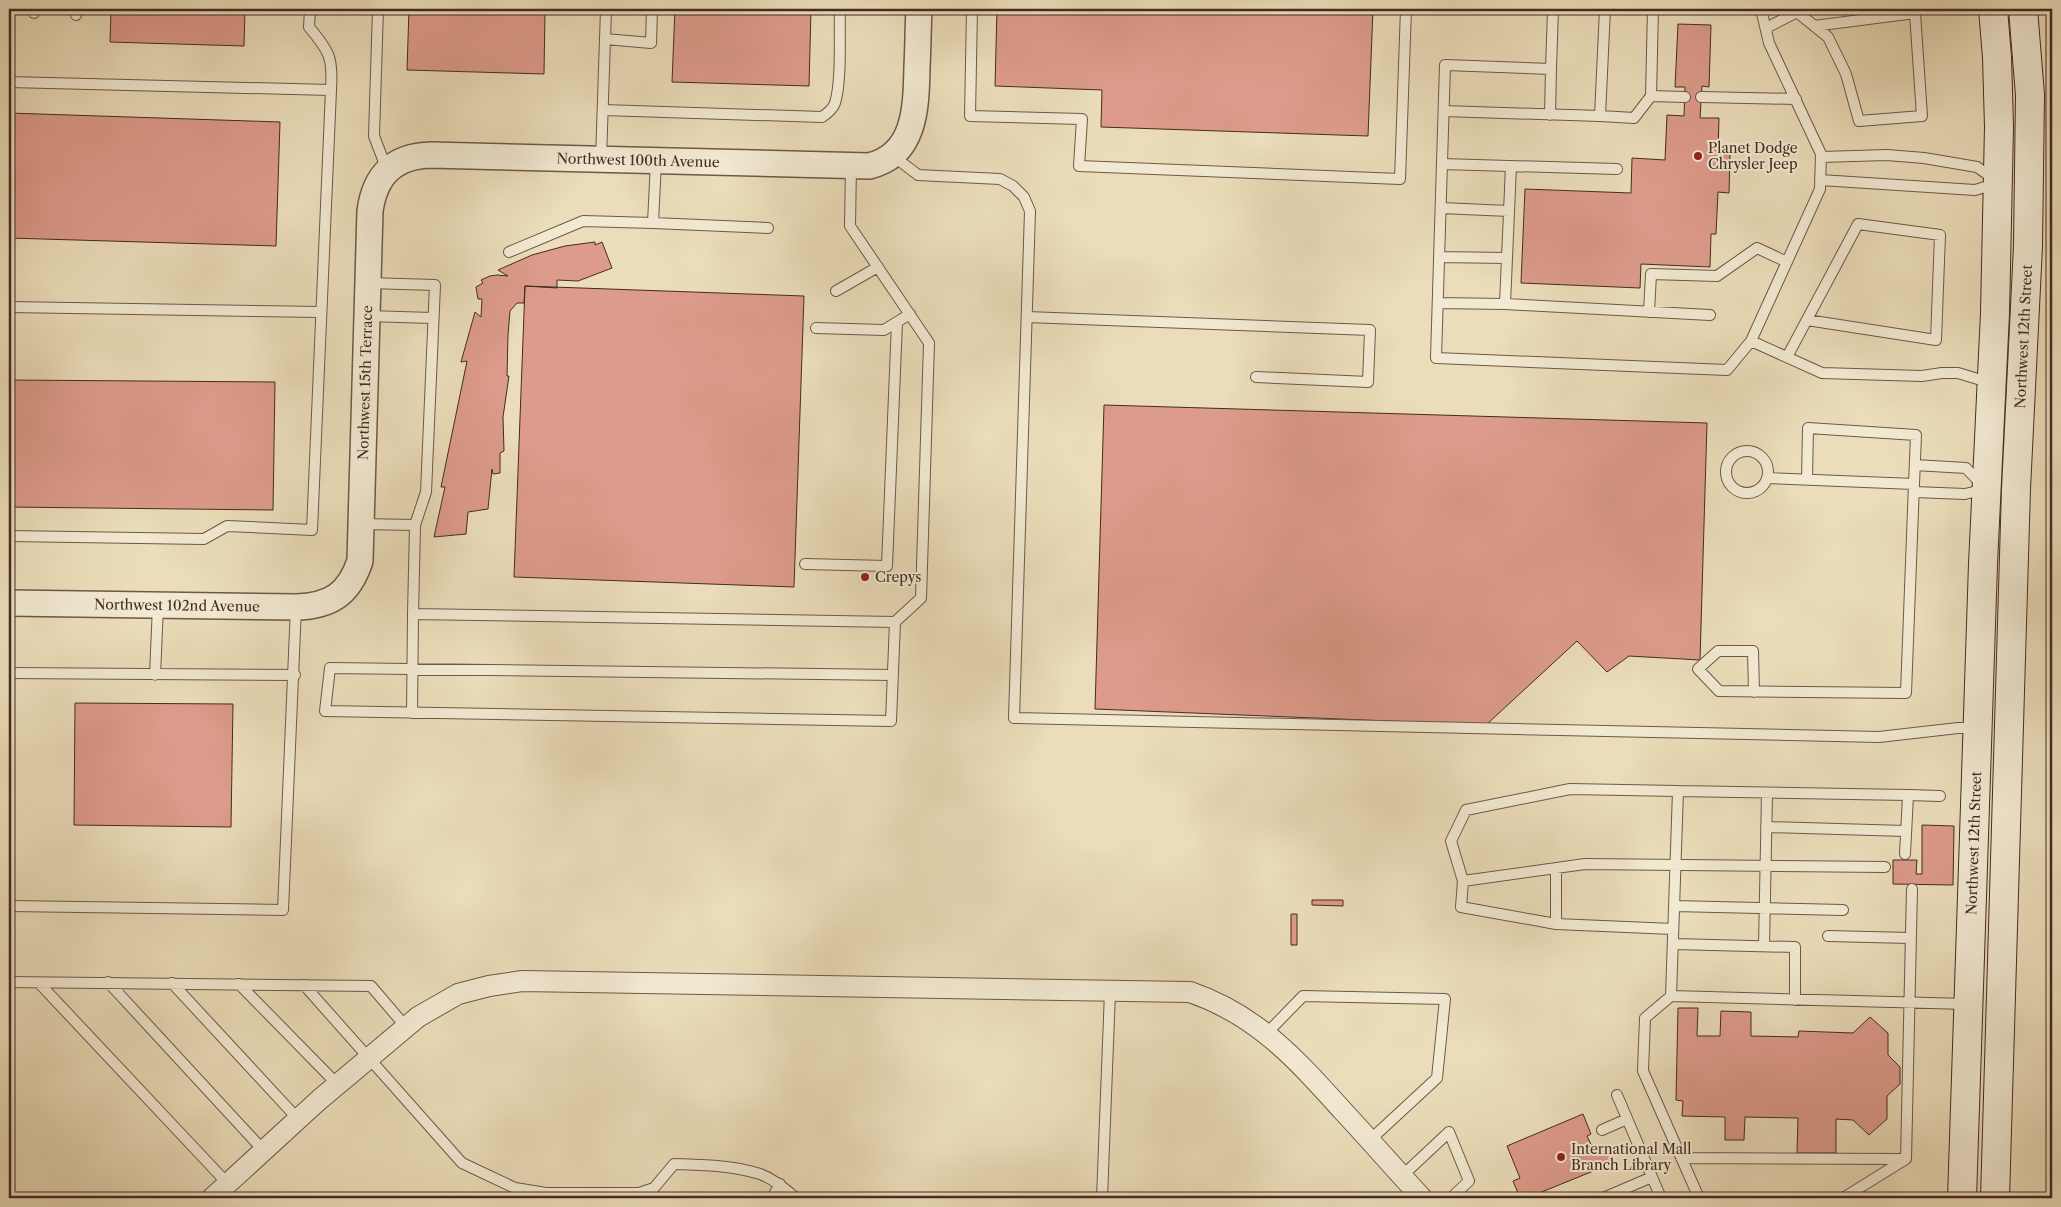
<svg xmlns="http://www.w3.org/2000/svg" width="2061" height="1207" viewBox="0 0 2061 1207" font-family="'Libre Caslon Text',serif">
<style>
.building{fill:#dd9b8b;stroke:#442b22}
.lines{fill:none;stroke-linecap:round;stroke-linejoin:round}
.service-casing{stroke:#6e5848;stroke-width:12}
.minor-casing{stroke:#6e5848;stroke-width:22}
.tertiary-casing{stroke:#6e5848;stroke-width:28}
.secondary-casing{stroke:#442b22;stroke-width:30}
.service{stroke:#f2e9d2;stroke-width:10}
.minor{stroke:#f2e9d2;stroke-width:20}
.tertiary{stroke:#f2e9d2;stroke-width:25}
.secondary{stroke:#f2e9d2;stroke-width:28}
.rail{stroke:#442b22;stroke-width:4;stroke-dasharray:9 9;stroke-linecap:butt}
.poi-dot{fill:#8f2418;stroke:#f2e9d2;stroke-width:2}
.labels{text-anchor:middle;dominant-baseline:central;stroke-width:4;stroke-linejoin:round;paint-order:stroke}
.poi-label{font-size:14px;fill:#442b22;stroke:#f2e9d2;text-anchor:start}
.street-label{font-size:14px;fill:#442b22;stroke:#f2e9d2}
</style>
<rect width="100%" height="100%" fill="#ebddba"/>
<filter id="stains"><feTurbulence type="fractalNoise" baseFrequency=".004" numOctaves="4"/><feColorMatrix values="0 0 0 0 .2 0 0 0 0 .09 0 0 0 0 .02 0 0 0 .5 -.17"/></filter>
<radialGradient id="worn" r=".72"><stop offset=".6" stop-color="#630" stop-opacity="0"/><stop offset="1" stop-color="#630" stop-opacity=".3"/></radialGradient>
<path class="building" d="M 111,9 L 245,9 L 244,46 L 110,42 Z
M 409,9 L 545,9 L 544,74 L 407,70 Z
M 675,9 L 811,9 L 809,86 L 672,82 Z
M 997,9 L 1373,9 L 1368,136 L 1101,127 L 1102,90 L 995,86 Z
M 1678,24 L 1711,25 L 1709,87 L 1702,86 L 1700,118 L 1719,118 L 1718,153 L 1730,154 L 1729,193 L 1718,192 L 1716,234 L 1711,234 L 1710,267 L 1641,264 L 1640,288 L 1521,283 L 1525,189 L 1631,193 L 1632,158 L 1665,160 L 1667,115 L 1684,116 L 1685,87 L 1675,87 Z
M 9,113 L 280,122 L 276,246 L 9,238 Z
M 595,242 L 595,245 L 602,242 L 612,268 L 578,281 L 557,280 L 557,288 L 525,286 L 524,303 L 517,303 L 510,311 L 508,335 L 507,376 L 509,376 L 503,417 L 504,451 L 500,453 L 500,473 L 493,474 L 492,469 L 488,509 L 468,512 L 466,534 L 434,537 L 445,487 L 441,487 L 467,361 L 461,362 L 475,312 L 481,317 L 482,299 L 478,299 L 476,287 L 483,283 L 481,280 L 490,276 L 497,275 L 508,276 L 498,270 L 532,255 L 565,246 Z
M 525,286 L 804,296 L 794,587 L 514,577 Z
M 9,380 L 275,382 L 273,510 L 9,507 Z
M 1104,405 L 1707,423 L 1700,660 L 1629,656 L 1607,672 L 1577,641 L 1486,725 L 1095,709 Z
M 75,703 L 233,704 L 231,827 L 74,825 Z
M 1922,825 L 1954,826 L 1953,885 L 1893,884 L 1893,860 L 1917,860 L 1916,874 L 1922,874 Z
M 1312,900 L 1343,900 L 1343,906 L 1312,905 Z
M 1291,914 L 1297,914 L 1297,945 L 1291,945 Z
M 1678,1008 L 1698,1008 L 1697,1036 L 1720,1036 L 1721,1011 L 1751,1012 L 1751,1036 L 1798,1037 L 1799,1031 L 1853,1033 L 1870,1017 L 1888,1033 L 1888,1055 L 1900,1067 L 1900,1084 L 1887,1096 L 1887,1119 L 1869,1135 L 1853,1120 L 1836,1119 L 1836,1153 L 1797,1153 L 1798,1118 L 1745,1117 L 1744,1140 L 1725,1140 L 1725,1117 L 1682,1116 L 1683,1101 L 1676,1100 Z
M 1583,1114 L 1591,1134 L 1587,1136 L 1594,1151 L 1606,1146 L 1613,1163 L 1527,1198 L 1520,1198 L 1513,1181 L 1520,1178 L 1507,1146 Z"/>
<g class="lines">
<g class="service-casing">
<path id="service" d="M 310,9 L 309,27 C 330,52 333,58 331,90
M 378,9 L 374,136 L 387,170
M 972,9 L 970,116 L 1082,119 L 1079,166 L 1400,179 L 1406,9
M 1553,9 L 1551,69 L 1445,65 L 1436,358 L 1727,370 L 1751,341 L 1822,373 L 1922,376 L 1942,373 L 1958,373 L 1991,383
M 1605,9 L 1600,116 L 1634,118 L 1651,96
M 1653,9 L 1651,96 L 1685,97
M 34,13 L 34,9
M 76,15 L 77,9
M 1766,28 L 1797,12 L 1828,37 L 1846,74 L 1859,121 L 1922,116 L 1915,13 L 1814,26
M 605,39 L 651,43 L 652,9
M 9,82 L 331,90 L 312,530 L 227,526 L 204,539 L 9,536
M 1701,97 L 1796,99
M 603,110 L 822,117 C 828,113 833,109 835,103 C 842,81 839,33 840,9
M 1444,111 L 1600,116
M 1550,115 L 1551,69
M 892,155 L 918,175 L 1000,179 L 1013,186 L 1024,197 L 1030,211 L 1014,718 L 1879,737 L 1958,728 L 1977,728
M 1821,157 L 1887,155 L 1924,158 L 1977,167 L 1994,179
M 601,159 L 606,9
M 1442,164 L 1617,169
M 851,166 L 850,226 L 929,343 L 921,598 L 895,622 L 891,721 L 325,711 L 330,668 L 893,675
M 1820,180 L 1975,190 L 1995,184
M 1441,208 L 1509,211
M 653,223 L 768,228
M 509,252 L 583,221 L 653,223 L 656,161
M 1439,257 L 1507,258
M 368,283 L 435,285 L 426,492 L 415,525
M 836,291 L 878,267
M 1438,303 L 1505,304 L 1511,166
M 1505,304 L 1710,315
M 9,307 L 321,312
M 1649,312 L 1651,274 L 1717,276 L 1757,248 L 1787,262
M 367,316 L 433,318
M 1027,317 L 1370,330 L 1368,382 L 1256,377
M 816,328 L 884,330 L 910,314
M 1751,341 L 1820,189 L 1821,154 L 1769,43 L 1761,9
M 1787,357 L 1858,224 L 1940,235 L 1936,340 L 1807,320
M1726 472a21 21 0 1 1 42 0a21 21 0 1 1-42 0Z
M 1915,465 L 1966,468 L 1982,485
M 1807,479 L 1808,428 L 1916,435 L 1914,484
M 1914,492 L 1965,494 L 1986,489
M 362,524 L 415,525 L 413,614 L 895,622
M 805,564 L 887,566 L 897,322
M 9,673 L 295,675
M 155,675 L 158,606
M 1754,692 L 1753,651 L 1718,651 L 1698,669 L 1719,691 L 1906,693 L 1914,484 L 1767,478
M 412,713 L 413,614
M 1908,795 L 1940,796
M 1766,827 L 1906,831
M 1556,868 L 1556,924 L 1461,907 L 1463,881 L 1585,864 L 1885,867
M 1463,881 L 1451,841 L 1466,810 L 1570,789 L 1678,791
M 9,906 L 283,910 L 296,607
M 1674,906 L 1843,910
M 1556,924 L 1673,929
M 1828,936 L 1910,938
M 1673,944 L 1795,947 L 1795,1000
M 1764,946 L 1767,793
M 9,982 L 371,986 L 406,1027
M 108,982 L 264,1151
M 39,983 L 228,1184
M 172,983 L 298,1119
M 239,984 L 338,1085
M 304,985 L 462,1163 L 515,1188 L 546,1193 L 639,1193 L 654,1188 L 674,1164 C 702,1165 732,1165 760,1174 C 774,1179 785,1189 796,1198
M 1671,996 L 1678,791 L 1908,795 L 1905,854
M 1267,1033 L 1303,996 L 1445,999 L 1437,1078 L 1370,1140
M 1617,1095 L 1661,1198
M 1602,1130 L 1627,1119
M 1681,1158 L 1905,1159
M 1402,1176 L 1449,1132 L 1469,1181 L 1451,1198
M 772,1198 L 780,1184
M 1102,1198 L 1110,992
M 1603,1198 L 1652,1177
M 1699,1198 L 1643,1071 L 1645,1018 L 1671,996 L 1968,1004
M 1843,1198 L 1906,1159 L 1912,889"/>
</g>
<g class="minor-casing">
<path id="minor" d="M 212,1198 L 319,1100 L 418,1017 L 458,994 L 489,986 L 522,981 L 1190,992 C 1257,1015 1296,1059 1342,1110 C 1369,1139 1395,1169 1422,1198"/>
</g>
<g class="tertiary-casing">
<g id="tertiary">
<path id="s1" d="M 9,603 L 296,607 C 331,606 349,594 360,561 L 370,211 C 375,175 394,156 431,155 L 869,166 C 916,155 916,107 917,67 C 918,48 918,28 919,9"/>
</g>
</g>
<g class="secondary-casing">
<g id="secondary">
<path id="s2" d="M 1962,1198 L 1983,564 L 1995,313 L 1999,127 L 1997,57 L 1993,9"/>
<path id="s3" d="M 1995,1198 L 2016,489 L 2028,246 L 2030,95 L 2023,9"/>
</g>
</g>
<use href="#service" class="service"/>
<use href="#minor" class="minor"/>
<use href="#tertiary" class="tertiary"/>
<use href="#secondary" class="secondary"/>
<path class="rail" d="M 2048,1198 L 2052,1057"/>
</g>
<g class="poi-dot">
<circle cx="1698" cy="156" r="5"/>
<circle cx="865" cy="577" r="5"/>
<circle cx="1561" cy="1157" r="5"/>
</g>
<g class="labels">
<g class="poi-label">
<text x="1708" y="148">Planet Dodge<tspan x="1708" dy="16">Chrysler Jeep</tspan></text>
<text x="875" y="577">Crepys</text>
<text x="1571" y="1149">International Mall<tspan x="1571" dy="16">Branch Library</tspan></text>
</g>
<g class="street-label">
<text stroke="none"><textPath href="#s1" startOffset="1022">Northwest 100th Avenue</textPath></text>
<text stroke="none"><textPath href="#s3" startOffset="862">Northwest 12th Street</textPath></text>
<text stroke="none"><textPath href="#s1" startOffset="551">Northwest 15th Terrace</textPath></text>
<text stroke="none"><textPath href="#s1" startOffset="168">Northwest 102nd Avenue</textPath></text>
<text stroke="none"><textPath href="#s2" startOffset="355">Northwest 12th Street</textPath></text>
</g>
</g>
<rect width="2061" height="1207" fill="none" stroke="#ebddba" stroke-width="30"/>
<rect x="10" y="10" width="2041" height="1187" fill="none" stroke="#442b22" stroke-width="2.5"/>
<rect x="15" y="15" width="2031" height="1177" fill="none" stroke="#442b22"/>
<rect width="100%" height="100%" filter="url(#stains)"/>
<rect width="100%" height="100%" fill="url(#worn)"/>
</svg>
